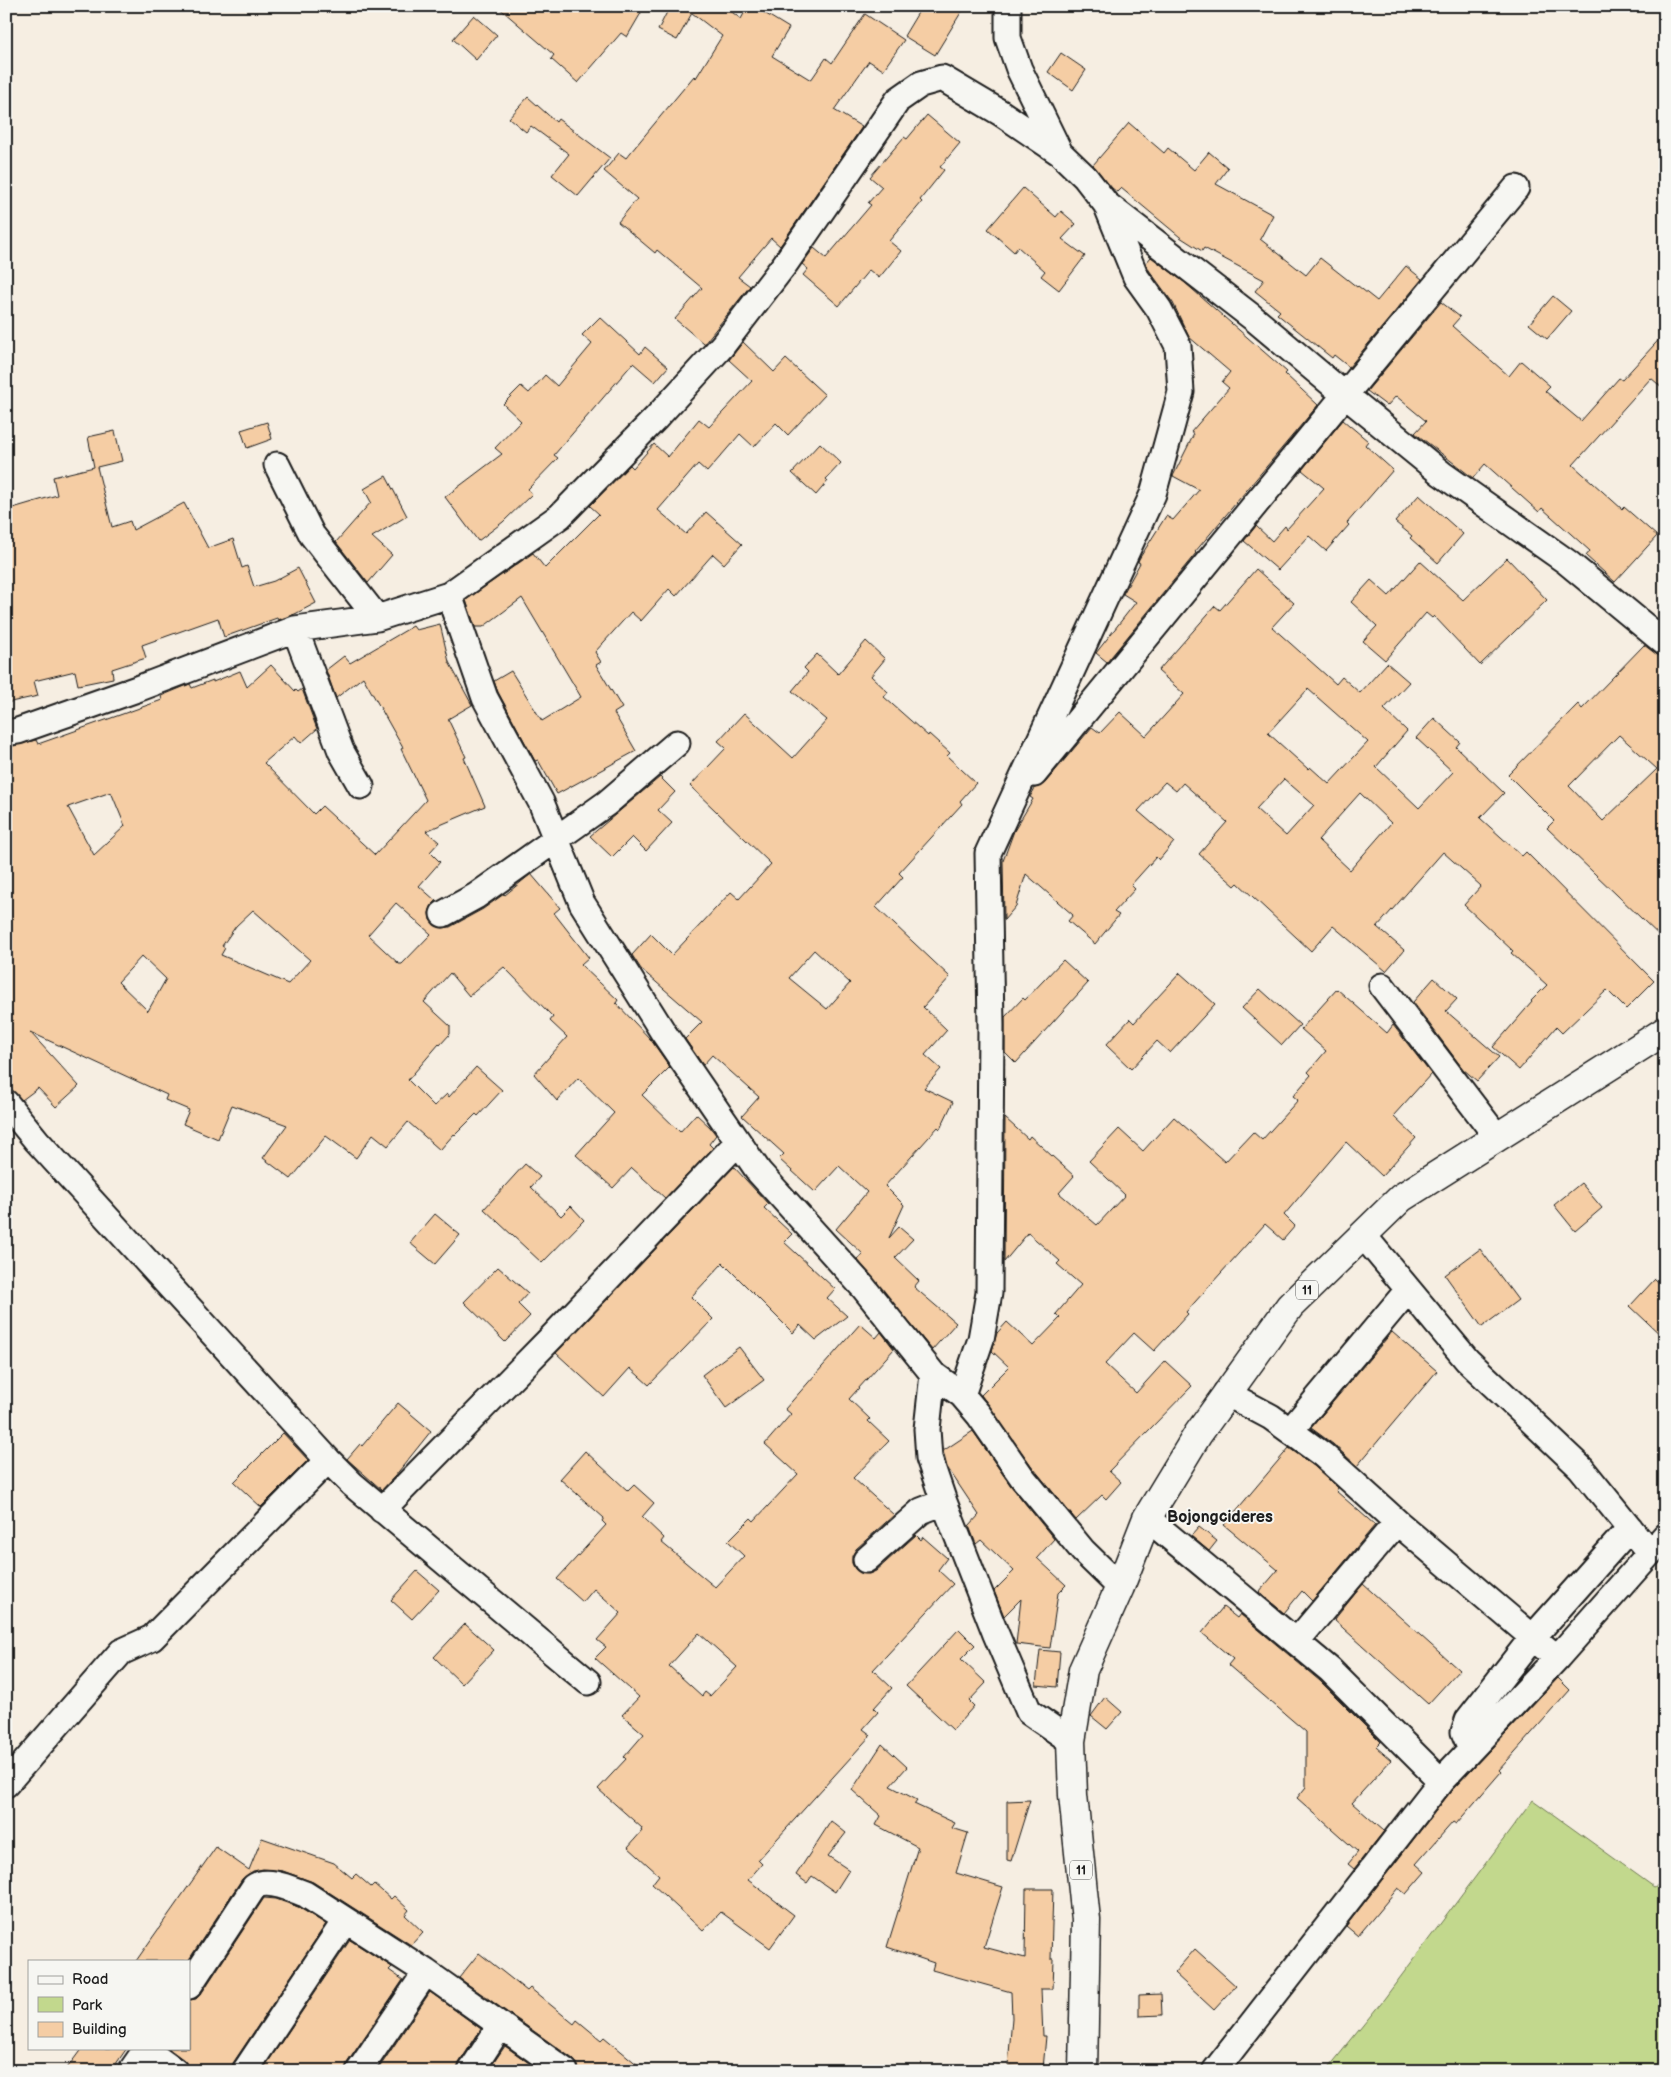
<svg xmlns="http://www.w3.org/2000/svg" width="1671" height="2077" viewBox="0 0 1671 2077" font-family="'Balsamiq Sans',sans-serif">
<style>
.green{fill:#c2d88d;stroke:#6f7a54}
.building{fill:#f5cda4;stroke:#1c1c1c;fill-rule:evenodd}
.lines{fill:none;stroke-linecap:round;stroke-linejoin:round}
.street-casing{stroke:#1c1c1c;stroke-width:29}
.highway-casing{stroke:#1c1c1c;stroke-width:31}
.street{stroke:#f6f6f2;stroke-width:25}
.highway{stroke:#f6f6f2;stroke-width:28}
.labels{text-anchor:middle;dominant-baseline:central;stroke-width:4;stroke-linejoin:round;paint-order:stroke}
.shield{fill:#f6f6f2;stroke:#5d5d5c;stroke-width:1}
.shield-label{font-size:12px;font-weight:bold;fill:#1c1c1c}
.quarter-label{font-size:16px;font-weight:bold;fill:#1c1c1c;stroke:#f6f6f2}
</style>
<rect width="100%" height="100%" fill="#f6eee2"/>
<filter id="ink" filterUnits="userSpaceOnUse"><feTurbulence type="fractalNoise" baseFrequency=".02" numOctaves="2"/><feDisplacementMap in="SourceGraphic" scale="10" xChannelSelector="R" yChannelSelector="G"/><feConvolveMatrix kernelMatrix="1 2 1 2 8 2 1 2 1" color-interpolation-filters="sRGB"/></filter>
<g filter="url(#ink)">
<path class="green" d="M 1533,1800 L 1654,1887 L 1665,1881 L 1665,2071 L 1326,2071 L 1384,1999 Z"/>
<path class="building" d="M 497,6 L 631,6 L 641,13 L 627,37 L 621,33 L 578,83 L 551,59 L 554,55 Z
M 670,6 L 724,6 L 741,19 L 748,6 L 753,6 L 789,28 L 772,56 L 811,80 L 826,58 L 832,63 L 865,14 L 904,40 L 883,70 L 869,61 L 834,110 L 862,127 L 780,246 L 771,238 L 738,277 L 750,286 L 704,344 L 675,319 L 702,288 L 657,250 L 655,253 L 618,222 L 637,199 L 604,171 L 619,153 L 626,158 L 694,76 L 696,78 L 722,36 L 692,13 L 677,40 L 658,30 Z
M 922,6 L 965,6 L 935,55 L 904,36 Z
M 474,15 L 497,35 L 476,60 L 453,39 Z
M 1061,53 L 1086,70 L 1073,90 L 1048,72 Z
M 528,97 L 556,122 L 558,119 L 610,158 L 578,196 L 552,175 L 569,154 L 531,126 L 526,132 L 509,118 Z
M 927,115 L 960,143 L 940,167 L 944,170 L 920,200 L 922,202 L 889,241 L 901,251 L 879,278 L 869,270 L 839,306 L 803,275 L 808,269 L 802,264 L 814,248 L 826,258 L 871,205 L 868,203 L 882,187 L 870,177 L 904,137 L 907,139 Z
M 1129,123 L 1164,153 L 1168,148 L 1194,170 L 1209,152 L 1228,168 L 1216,184 L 1273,215 L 1260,239 L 1306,275 L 1320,258 L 1357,287 L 1358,286 L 1377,301 L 1406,266 L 1422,279 L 1349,367 L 1334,355 L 1332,358 L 1277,314 L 1280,311 L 1255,291 L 1264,280 L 1204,248 L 1202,251 L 1180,237 L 1121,188 L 1117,192 L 1112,188 L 1093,165 Z
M 1023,188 L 1056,217 L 1061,211 L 1076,224 L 1062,239 L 1085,256 L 1059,290 L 1041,276 L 1045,271 L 1018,247 L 1014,252 L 988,229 Z
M 1151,257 L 1184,282 L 1287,372 L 1285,374 L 1318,405 L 1195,552 L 1196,553 L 1107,662 L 1096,653 L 1136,602 L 1123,594 L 1140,563 L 1138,562 L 1139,559 L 1166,516 L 1173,520 L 1199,490 L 1173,476 L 1194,434 L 1191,432 L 1229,388 L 1222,382 L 1230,372 L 1189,337 L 1173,303 L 1149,270 L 1146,263 Z
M 1553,296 L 1571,311 L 1547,339 L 1529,324 Z
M 1441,302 L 1460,317 L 1452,326 L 1509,376 L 1521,361 L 1550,386 L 1545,391 L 1581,421 L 1619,378 L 1622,380 L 1665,333 L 1665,390 L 1651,378 L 1573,465 L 1622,509 L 1624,507 L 1657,536 L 1615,582 L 1586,556 L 1590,551 L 1542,508 L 1539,512 L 1485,464 L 1473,478 L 1415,433 L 1426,421 L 1396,396 L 1387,406 L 1367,391 Z
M 600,317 L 640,354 L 645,347 L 668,367 L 655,382 L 633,363 L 554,455 L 558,458 L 528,489 L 532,494 L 503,522 L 478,541 L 445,497 L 502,454 L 495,448 L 521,421 L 503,404 L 521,386 L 529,393 L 545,375 L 557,386 L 592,344 L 582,335 Z
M 743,342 L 774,372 L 786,359 L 825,395 L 788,435 L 776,423 L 754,447 L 740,434 L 707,472 L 698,464 L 658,510 L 686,534 L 706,512 L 742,544 L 724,564 L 713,554 L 676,596 L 669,589 L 641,621 L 631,612 L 595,652 L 601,662 L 596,665 L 622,708 L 614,713 L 636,751 L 557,794 L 538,760 L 535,761 L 498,692 L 494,681 L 511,671 L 542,721 L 581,697 L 522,598 L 483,627 L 475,627 L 466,600 L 533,553 L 545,568 L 599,514 L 590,506 L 630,465 L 633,468 L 654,444 L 668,457 L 699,419 L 709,427 L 752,381 L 729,360 Z
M 1343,420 L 1368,441 L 1365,445 L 1393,470 L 1347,523 L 1349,525 L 1326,551 L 1309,536 L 1278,570 L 1244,541 L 1256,526 L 1272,541 L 1285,526 L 1287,529 L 1324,488 L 1302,470 Z
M 267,422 L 272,439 L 247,448 L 241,430 Z
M 115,431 L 122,461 L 97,467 L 112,527 L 130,521 L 133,530 L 184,503 L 208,548 L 233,539 L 242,568 L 247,566 L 254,587 L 274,581 L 298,568 L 316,603 L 295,614 L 278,620 L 277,618 L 224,637 L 218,618 L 142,645 L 146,658 L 112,669 L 113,678 L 78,685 L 75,671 L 34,681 L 38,696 L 6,703 L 6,510 L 57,495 L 53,477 L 94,467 L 88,437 Z
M 820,443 L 841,463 L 826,479 L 828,481 L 816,495 L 792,473 Z
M 386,476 L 407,516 L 372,537 L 392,555 L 368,583 L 336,542 L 371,502 L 364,489 Z
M 1419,495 L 1463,534 L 1438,563 L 1410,538 L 1412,536 L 1395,522 Z
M 1507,558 L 1547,600 L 1480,665 L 1434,616 L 1432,618 L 1426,613 L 1385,660 L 1363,641 L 1377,626 L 1351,602 L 1371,580 L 1389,596 L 1420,561 L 1463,600 Z
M 1256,569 L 1294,603 L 1272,627 L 1336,684 L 1342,677 L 1360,693 L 1387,663 L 1409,682 L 1384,709 L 1407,731 L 1376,767 L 1419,808 L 1453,772 L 1416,738 L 1434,718 L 1460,742 L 1456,747 L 1504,793 L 1480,818 L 1522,856 L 1526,852 L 1654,981 L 1626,1009 L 1607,990 L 1562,1033 L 1556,1027 L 1519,1070 L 1493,1047 L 1532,1002 L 1531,1001 L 1547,985 L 1511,953 L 1513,951 L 1464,905 L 1481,886 L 1443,852 L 1377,927 L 1404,950 L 1386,971 L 1333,926 L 1311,951 L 1238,883 L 1235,886 L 1199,854 L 1227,822 L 1183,783 L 1176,791 L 1165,782 L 1138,811 L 1174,842 L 1159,860 L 1156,857 L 1131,885 L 1135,889 L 1114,912 L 1119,915 L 1095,944 L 1068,921 L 1073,915 L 1026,874 L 1016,906 L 1004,920 L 1003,861 L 1014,831 L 1033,799 L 1030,797 L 1035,788 L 1045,783 L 1092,727 L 1100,733 L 1120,712 L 1146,736 L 1184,694 L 1158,671 L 1215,606 L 1220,610 ZM 1308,689 L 1368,742 L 1329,784 L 1310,767 L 1308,769 L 1268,733 ZM 1284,779 L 1314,805 L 1286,836 L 1256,809 ZM 1360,793 L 1391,823 L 1350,870 L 1318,840 Z
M 440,624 L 449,662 L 472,705 L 448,719 L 466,757 L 464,758 L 485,806 L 426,831 L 439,842 L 430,852 L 440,862 L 419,886 L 436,901 L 431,907 L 429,913 L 430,920 L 436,926 L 443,928 L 450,927 L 483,909 L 504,894 L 505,895 L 531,874 L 560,908 L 554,913 L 589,958 L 581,965 L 618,1000 L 616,1003 L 651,1040 L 670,1067 L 642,1095 L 680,1132 L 696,1114 L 710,1127 L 716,1135 L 709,1144 L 713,1148 L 665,1198 L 632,1168 L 613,1188 L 576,1155 L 614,1113 L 578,1078 L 557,1101 L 534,1074 L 567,1037 L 550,1021 L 553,1017 L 504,967 L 469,996 L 450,973 L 424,1002 L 450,1026 L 450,1034 L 440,1045 L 439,1044 L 408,1080 L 434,1106 L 447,1094 L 449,1097 L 476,1067 L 502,1090 L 478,1116 L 476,1114 L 455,1135 L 454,1134 L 440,1150 L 408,1122 L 388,1146 L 373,1134 L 356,1158 L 326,1136 L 291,1179 L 263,1158 L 287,1125 L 232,1105 L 218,1139 L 183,1124 L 189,1110 L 165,1100 L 167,1095 L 30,1032 L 79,1086 L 56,1107 L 38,1088 L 22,1100 L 12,1090 L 6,1089 L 6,747 L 36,740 L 38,744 L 162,700 L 161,696 L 190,684 L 192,688 L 213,680 L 213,682 L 240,671 L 247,687 L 271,665 L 295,691 L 296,690 L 298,692 L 302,689 L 317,729 L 301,743 L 295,736 L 264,763 L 314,814 L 322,806 L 375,855 L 426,800 L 401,749 L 403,748 L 363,677 L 336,698 L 326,670 L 344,656 L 350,663 L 413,626 L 416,630 ZM 111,792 L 125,826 L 94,855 L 68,807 ZM 396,903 L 431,934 L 402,964 L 399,964 L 368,935 ZM 253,910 L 310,960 L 288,984 L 221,955 L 225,948 L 222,946 L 236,926 ZM 142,956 L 166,979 L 148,1011 L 118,982 Z
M 866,641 L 885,659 L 871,676 L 888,692 L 884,697 L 928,736 L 929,734 L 950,753 L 947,756 L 976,783 L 960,801 L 962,804 L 899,873 L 903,877 L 876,907 L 950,977 L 923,1007 L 947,1030 L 925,1055 L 941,1069 L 924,1088 L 953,1102 L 940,1129 L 938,1127 L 885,1186 L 904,1205 L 889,1238 L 899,1227 L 913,1239 L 895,1258 L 919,1281 L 914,1287 L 956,1323 L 932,1350 L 857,1259 L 863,1254 L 836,1229 L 867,1192 L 839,1166 L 815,1192 L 779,1159 L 784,1154 L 742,1116 L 759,1097 L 712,1055 L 703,1065 L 685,1039 L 702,1022 L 641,969 L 632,955 L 651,934 L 672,955 L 731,892 L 739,899 L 771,864 L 690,786 L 726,748 L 718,741 L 744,713 L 793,758 L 827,720 L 792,691 L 808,672 L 804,668 L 817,654 L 838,674 ZM 814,950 L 850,983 L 827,1009 L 789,978 Z
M 1644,645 L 1656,654 L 1665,657 L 1665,941 L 1547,828 L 1554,821 L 1508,775 L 1578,704 L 1582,709 ZM 1619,735 L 1657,769 L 1603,821 L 1569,786 Z
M 660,777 L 675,792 L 658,810 L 672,823 L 646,851 L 632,837 L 612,857 L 590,836 Z
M 1063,960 L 1088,983 L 1016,1063 L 1005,1052 L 1005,1017 L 1023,998 L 1025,1000 Z
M 1180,973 L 1215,1004 L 1170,1053 L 1157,1041 L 1131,1069 L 1106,1045 L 1130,1019 L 1134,1023 Z
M 1434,978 L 1457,999 L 1446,1011 L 1499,1057 L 1477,1081 L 1463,1069 L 1413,1002 Z
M 1260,989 L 1300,1025 L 1282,1045 L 1242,1008 Z
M 1337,989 L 1387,1033 L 1393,1025 L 1431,1074 L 1393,1116 L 1416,1138 L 1382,1176 L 1346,1142 L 1284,1215 L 1295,1226 L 1283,1240 L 1265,1224 L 1186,1312 L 1188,1314 L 1154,1351 L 1134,1333 L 1105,1364 L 1136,1393 L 1165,1361 L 1192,1386 L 1109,1471 L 1121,1482 L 1106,1499 L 1102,1495 L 1076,1520 L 1033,1468 L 981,1395 L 1009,1367 L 992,1351 L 997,1333 L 1007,1322 L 1033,1346 L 1060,1318 L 1056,1314 L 1081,1285 L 1057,1264 L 1060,1261 L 1028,1233 L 1004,1262 L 1005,1118 L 1028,1139 L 1030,1136 L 1074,1176 L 1059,1193 L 1097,1225 L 1125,1195 L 1089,1161 L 1119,1129 L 1143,1151 L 1174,1117 L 1225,1162 L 1253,1132 L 1262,1140 L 1298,1100 L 1293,1096 L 1311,1075 L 1308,1072 L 1326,1051 L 1301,1029 Z
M 525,1164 L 540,1177 L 531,1187 L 561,1216 L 571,1206 L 584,1220 L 542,1263 L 484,1209 Z
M 734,1167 L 768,1204 L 764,1208 L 792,1234 L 784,1242 L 835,1289 L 827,1298 L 847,1316 L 816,1340 L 800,1325 L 793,1333 L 723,1263 L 691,1297 L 713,1319 L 649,1385 L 630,1368 L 604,1397 L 556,1353 Z
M 1581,1183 L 1602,1208 L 1575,1231 L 1554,1205 Z
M 435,1214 L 460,1235 L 435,1264 L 410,1243 Z
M 1480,1249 L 1518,1300 L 1482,1327 L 1445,1275 Z
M 498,1267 L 528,1293 L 518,1304 L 530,1316 L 505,1342 L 464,1302 Z
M 1655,1279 L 1665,1288 L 1665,1339 L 1630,1306 Z
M 860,1324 L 876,1338 L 881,1332 L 894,1349 L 849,1399 L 870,1419 L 868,1421 L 889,1441 L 853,1478 L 894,1515 L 856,1549 L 852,1556 L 852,1563 L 855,1569 L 861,1573 L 869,1574 L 876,1571 L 916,1535 L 921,1540 L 923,1537 L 947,1558 L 938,1570 L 953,1584 L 873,1670 L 892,1688 L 874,1708 L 878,1712 L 863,1729 L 871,1735 L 758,1860 L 762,1864 L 748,1880 L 794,1915 L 770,1948 L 721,1912 L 703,1931 L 652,1884 L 659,1875 L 628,1847 L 642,1831 L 641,1830 L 642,1828 L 598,1789 L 626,1759 L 624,1757 L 644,1734 L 622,1715 L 639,1697 L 595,1658 L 606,1647 L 597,1640 L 621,1613 L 594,1589 L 583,1602 L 557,1579 L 606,1525 L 602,1521 L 604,1518 L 560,1479 L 585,1451 L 628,1491 L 634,1485 L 654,1503 L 642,1517 L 664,1538 L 661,1542 L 715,1587 L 744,1556 L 728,1541 L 751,1518 L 754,1521 L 798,1474 L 765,1444 L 791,1414 L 785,1409 ZM 699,1633 L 737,1667 L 710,1696 L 705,1692 L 702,1696 L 669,1666 Z
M 1392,1332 L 1437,1371 L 1357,1466 L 1333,1444 L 1311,1428 Z
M 739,1347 L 764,1380 L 726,1408 L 702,1375 Z
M 398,1403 L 431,1431 L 395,1476 L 382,1490 L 347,1459 L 360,1444 L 362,1446 Z
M 973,1431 L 1011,1486 L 1054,1539 L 1037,1558 L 1066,1585 L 1058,1593 L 1050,1648 L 1016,1644 L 1021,1599 L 1004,1616 L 994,1591 L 1014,1571 L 981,1540 L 976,1544 L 969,1526 L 979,1515 L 947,1467 L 943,1451 Z
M 283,1433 L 308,1460 L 261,1507 L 234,1482 Z
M 1289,1448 L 1314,1466 L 1338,1488 L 1336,1491 L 1375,1525 L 1312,1601 L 1302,1591 L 1284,1613 L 1259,1592 L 1278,1570 L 1224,1525 Z
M 1199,1527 L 1217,1541 L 1209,1551 L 1191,1536 Z
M 417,1571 L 439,1590 L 412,1619 L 391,1600 Z
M 1363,1584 L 1459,1670 L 1428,1704 L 1334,1620 Z
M 1223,1607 L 1237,1618 L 1240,1614 L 1320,1681 L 1381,1742 L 1376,1747 L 1391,1760 L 1352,1803 L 1384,1831 L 1354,1869 L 1348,1864 L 1358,1852 L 1297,1798 L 1306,1787 L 1306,1732 L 1228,1665 L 1233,1659 L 1202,1633 Z
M 465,1624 L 494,1650 L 462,1684 L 434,1657 Z
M 959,1629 L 975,1645 L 961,1659 L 986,1683 L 969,1701 L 974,1706 L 953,1730 L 906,1686 Z
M 1040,1650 L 1060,1652 L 1057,1687 L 1036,1685 Z
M 1558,1678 L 1570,1690 L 1499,1770 L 1501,1772 L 1456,1824 L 1453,1822 L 1416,1864 L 1425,1872 L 1406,1894 L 1398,1888 L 1358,1936 L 1346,1926 L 1452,1790 Z
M 1105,1697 L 1122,1712 L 1107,1729 L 1091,1716 Z
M 882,1744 L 907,1767 L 890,1786 L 917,1800 L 914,1804 L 955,1823 L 952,1828 L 968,1833 L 956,1873 L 1003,1887 L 984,1947 L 1025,1958 L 1026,1889 L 1053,1889 L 1051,1959 L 1054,1959 L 1053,1989 L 1041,1989 L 1043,2036 L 1046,2036 L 1043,2069 L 1008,2066 L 1012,2018 L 1011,1992 L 932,1970 L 934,1963 L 887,1947 L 918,1847 L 876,1825 L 881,1816 L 852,1790 Z
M 1030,1800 L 1011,1861 L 1007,1860 L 1007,1801 Z
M 831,1821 L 846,1833 L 828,1856 L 849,1870 L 835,1892 L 812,1876 L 807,1883 L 796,1875 Z
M 262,1838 L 334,1863 L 352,1878 L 356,1874 L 371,1887 L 374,1884 L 391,1899 L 394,1896 L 409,1910 L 405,1915 L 423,1932 L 411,1945 L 313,1882 L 283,1871 L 263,1869 L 253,1871 L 242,1879 L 188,1961 L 136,1961 L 216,1847 L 249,1870 Z
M 264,1898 L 276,1899 L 298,1907 L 326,1924 L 233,2063 L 231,2071 L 190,2071 L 184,2060 L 168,2048 L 189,2048 L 189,2000 L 196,1999 L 201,1994 Z
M 350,1940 L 392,1967 L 389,1970 L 403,1980 L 347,2063 L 345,2071 L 262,2071 Z
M 1195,1949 L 1236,1986 L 1214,2010 L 1174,1973 Z
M 479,1953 L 527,1991 L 530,1988 L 574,2024 L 577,2020 L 601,2040 L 604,2037 L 645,2071 L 579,2071 L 578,2065 L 573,2059 L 459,1978 Z
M 430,1992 L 481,2029 L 459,2063 L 457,2071 L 377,2071 Z
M 1161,1994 L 1162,2015 L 1139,2016 L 1139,1995 Z
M 505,2046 L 540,2071 L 488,2071 Z
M 82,2048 L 127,2048 L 111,2071 L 65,2071 Z"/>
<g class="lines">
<g class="street-casing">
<path id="street" d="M 1008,6 L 1008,38 L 1019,69 L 1060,153
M 1106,204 L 1252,317 L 1345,395 L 1516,188
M 277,465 L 312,535 L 377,618
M 295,629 L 341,751 L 361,786
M 6,733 L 18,731 L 137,689 L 295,629 L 377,618 L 449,595
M 1034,774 L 1345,395 L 1442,474 L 1567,562 L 1665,643
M 443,914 L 476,896 L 607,803 L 677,743
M 1382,986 L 1497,1137
M 6,1103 L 37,1141 L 328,1460 L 352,1484 L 588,1682
M 1363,1235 L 1467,1360 L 1581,1468 L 1650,1553
M 933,1374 L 927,1429 L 929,1458 L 944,1502 L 995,1632 L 1029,1712 L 1071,1741
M 1226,1393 L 1271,1417 L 1323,1455 L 1397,1522 L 1557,1658
M 962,1395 L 981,1339 L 989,1293 L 991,1025 L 988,853 L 1153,494 L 1181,392 L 1178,346 L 1159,309 L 1136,277 L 1106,204 L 1085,177 L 1060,153 L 1001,113 L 942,78 L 921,84 L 898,100 L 785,264 L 722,346 L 656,418 L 560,516 L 449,595 L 485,698 L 541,802 L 582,903 L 663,1032 L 759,1172 L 863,1287 L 933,1374 L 962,1395 L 979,1415 L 1022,1477 L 1083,1551 L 1120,1587
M 1290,1431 L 1408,1290
M 382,1510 L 552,1337 L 738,1142
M 1147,1518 L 1330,1670 L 1441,1781
M 866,1560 L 921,1511 L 944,1502
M 1296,1642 L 1397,1522
M 1471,1749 L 1464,1732 L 1468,1720 L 1533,1637 L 1630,1528
M 6,1784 L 121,1652 L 152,1638 L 328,1460
M 189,1986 L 254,1887 C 267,1877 291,1889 305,1894 L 426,1972 L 565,2071
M 146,2050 L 175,2071
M 131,2071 L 147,2048
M 245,2071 L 345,1921
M 359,2071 L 426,1972
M 471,2071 L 501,2025
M 1215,2071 L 1441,1781 L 1557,1658 L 1665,1536"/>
</g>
<g class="highway-casing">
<path id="highway" d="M 1083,2071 L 1086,1920 L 1073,1795 L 1071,1741 L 1083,1670 L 1120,1587 L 1147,1518 L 1198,1434 L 1290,1306 L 1401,1198 L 1665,1031"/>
</g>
<use href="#street" class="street"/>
<use href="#highway" class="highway"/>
</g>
</g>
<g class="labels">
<g class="shield">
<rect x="1296" y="1280.5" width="22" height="19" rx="4"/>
<rect x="1070" y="1860.5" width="22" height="19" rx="4"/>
</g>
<g class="shield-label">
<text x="1307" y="1290">11</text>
<text x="1081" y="1870">11</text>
</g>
<g class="quarter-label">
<text x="1220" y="1517">Bojongcideres</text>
</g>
</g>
<rect width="1671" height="2077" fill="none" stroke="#f6f6f2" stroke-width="25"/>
<rect x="12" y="12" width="1646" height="2052" fill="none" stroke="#1c1c1c" stroke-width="2" filter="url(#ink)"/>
<rect x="28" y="1960" width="162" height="90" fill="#f6f6f2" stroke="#9f9f9c"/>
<rect x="38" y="1976" width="25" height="8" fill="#f6f6f2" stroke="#9f9f9c"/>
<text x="72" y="1984" font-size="15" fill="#1c1c1c">Road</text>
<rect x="38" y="1997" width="25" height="15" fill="#c2d88d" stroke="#9f9f9c"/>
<text x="72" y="2010" font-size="15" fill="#1c1c1c">Park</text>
<rect x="38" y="2022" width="25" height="15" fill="#f5cda4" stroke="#9f9f9c"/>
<text x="72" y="2034" font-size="15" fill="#1c1c1c">Building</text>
</svg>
